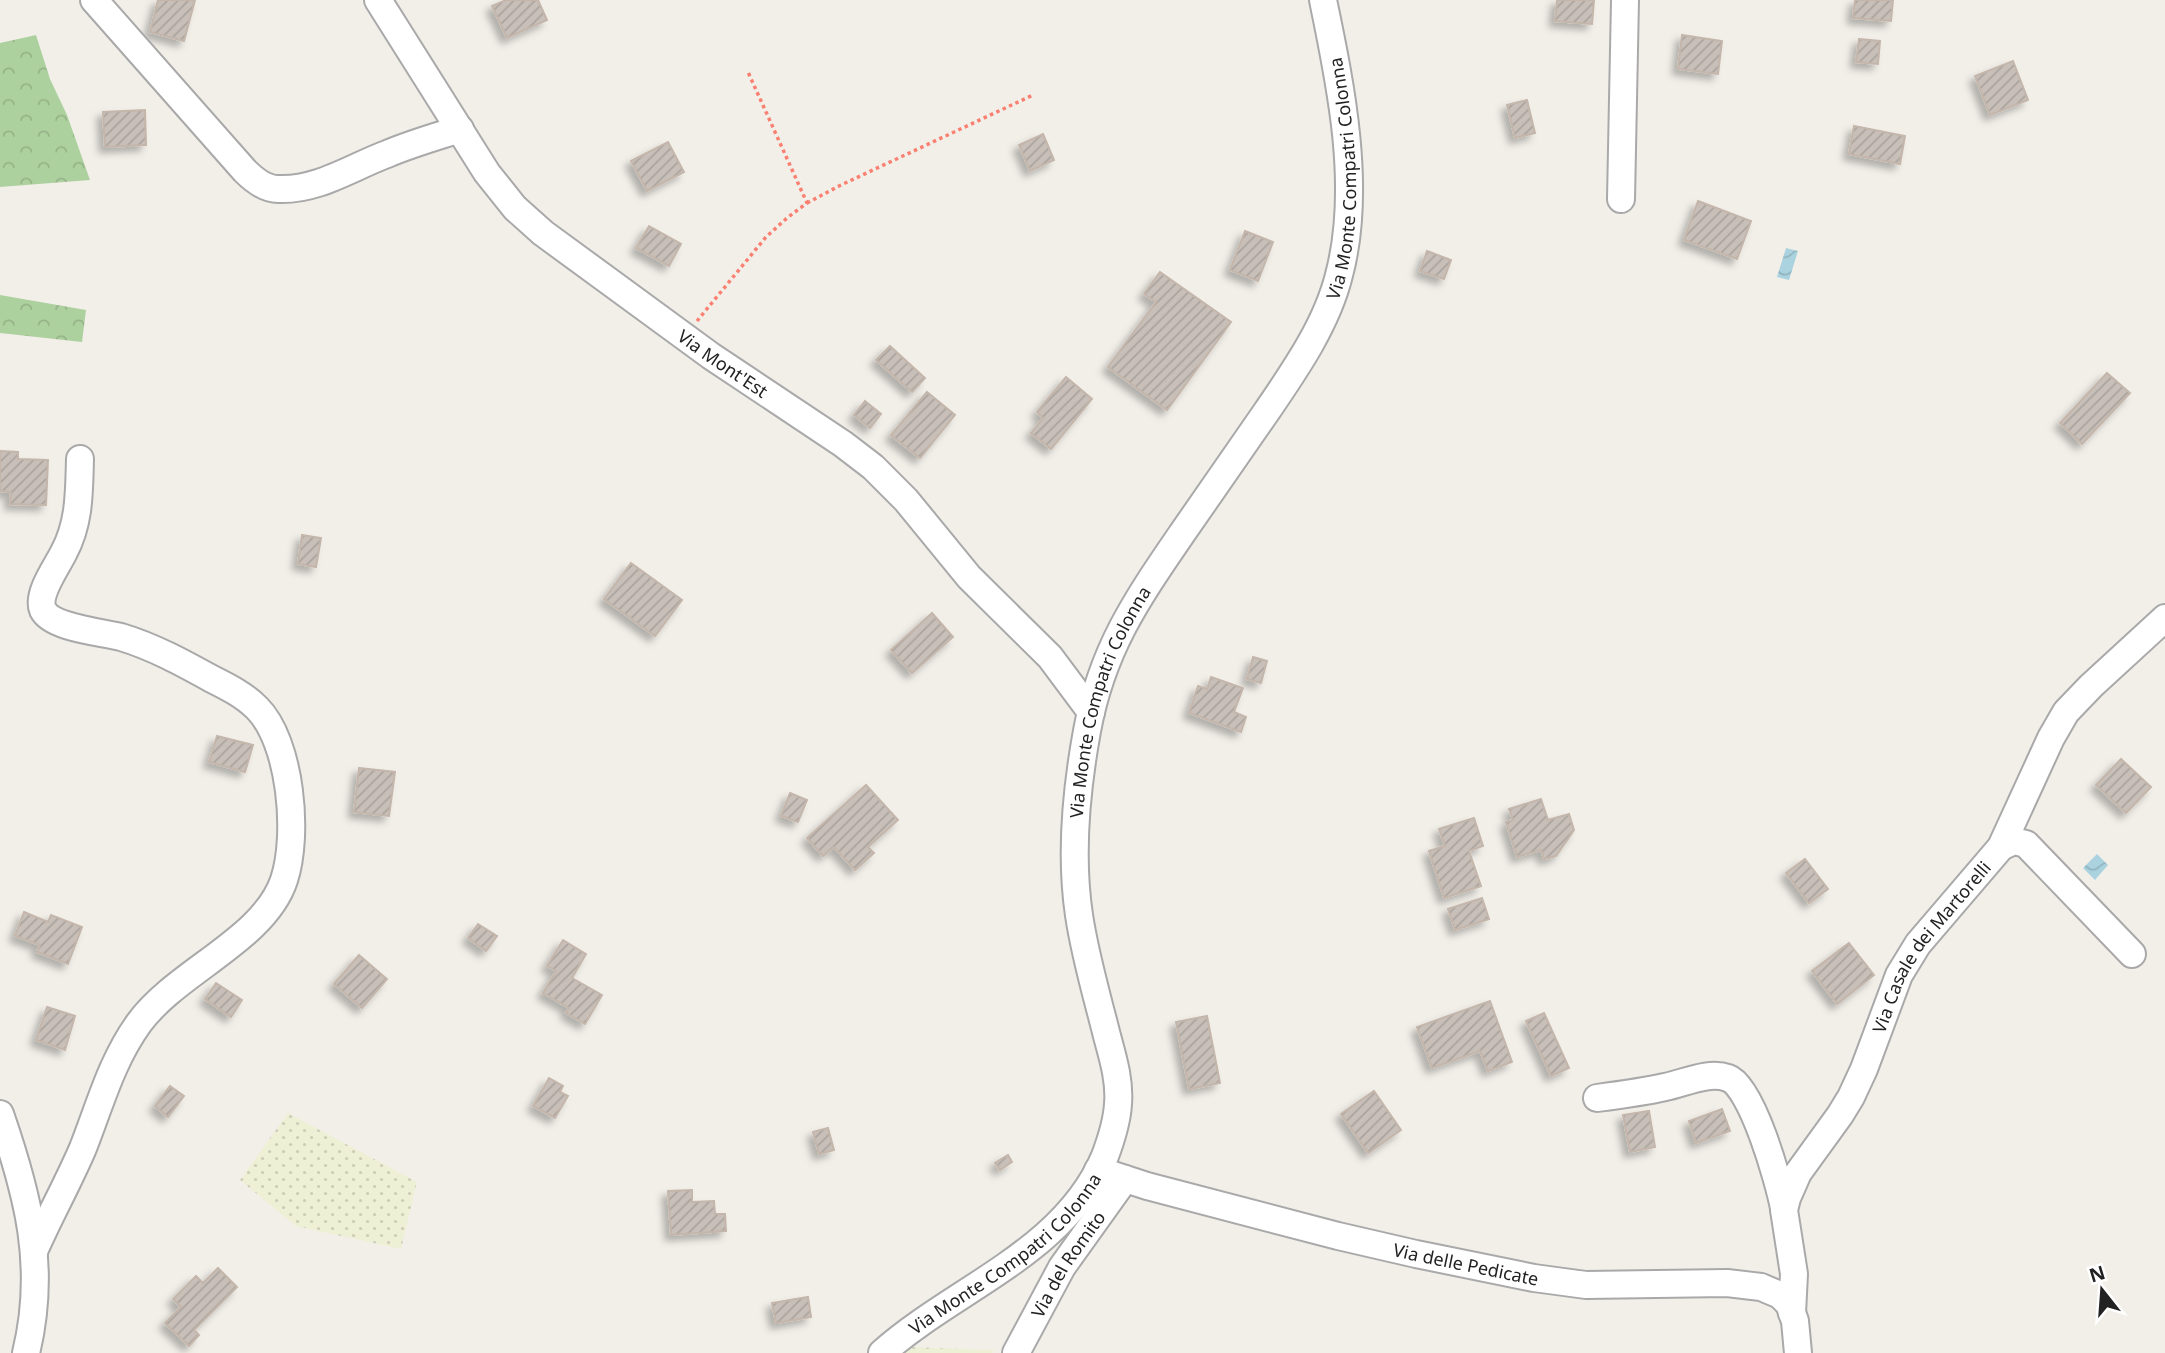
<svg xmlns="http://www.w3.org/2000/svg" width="2165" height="1353" viewBox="0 0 2165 1353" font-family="'Noto Sans',sans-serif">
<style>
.farmland{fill:url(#farmland-dots)}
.forest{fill:url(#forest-crowns)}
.water{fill:url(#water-waves)}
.building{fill:url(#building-hatch);stroke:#c4b6ab;stroke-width:2;filter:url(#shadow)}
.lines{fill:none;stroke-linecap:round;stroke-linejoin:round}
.minor-casing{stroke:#a9a9a9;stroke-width:30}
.path{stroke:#fa8072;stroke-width:3.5;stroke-dasharray:3.5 3.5;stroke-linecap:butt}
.minor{stroke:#fff;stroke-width:26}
.labels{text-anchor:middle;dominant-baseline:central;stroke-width:5;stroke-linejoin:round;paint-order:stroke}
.street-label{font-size:18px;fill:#222;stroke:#fff}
</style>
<defs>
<pattern id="farmland-dots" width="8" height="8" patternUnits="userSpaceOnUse" patternTransform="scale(1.75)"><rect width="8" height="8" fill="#eef0d5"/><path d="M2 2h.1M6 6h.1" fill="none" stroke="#ccceb7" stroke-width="1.8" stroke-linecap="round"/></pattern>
<pattern id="forest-crowns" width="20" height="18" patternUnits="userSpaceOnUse" patternTransform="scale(1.75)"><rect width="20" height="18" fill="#add19e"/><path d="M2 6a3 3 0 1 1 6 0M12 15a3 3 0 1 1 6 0" fill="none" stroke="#95b388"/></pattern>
<pattern id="water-waves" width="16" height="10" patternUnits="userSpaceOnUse" patternTransform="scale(1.75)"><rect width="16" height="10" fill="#aad3df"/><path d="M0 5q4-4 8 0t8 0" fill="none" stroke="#92b5bf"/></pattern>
<pattern id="building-hatch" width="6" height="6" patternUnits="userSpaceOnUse" patternTransform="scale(1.75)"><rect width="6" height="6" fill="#c7bfb8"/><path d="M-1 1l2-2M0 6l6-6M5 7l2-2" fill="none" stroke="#aba49e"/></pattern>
<filter id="shadow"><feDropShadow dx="-5.5" dy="5.5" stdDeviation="3.5" flood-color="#0004"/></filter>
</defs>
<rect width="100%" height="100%" fill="#f2efe9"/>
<path class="farmland" d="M 288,1113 L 417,1182 L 401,1249 L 296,1226 L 240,1180 Z
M 906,1347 L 994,1350 L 992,1353 L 900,1353 Z"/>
<path class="forest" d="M 36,35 L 50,79 L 67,115 L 90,180 L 0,187 L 0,43 Z
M 0,295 L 86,310 L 82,342 L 0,333 Z"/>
<path class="water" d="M 1786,248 L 1798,251 L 1789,280 L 1777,277 Z
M 2097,854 L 2108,865 L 2095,880 L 2083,868 Z"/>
<path class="building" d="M 158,0 L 195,0 L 184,41 L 150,32 Z
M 506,0 L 538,0 L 547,20 L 507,38 L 492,6 Z
M 1557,0 L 1594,0 L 1592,24 L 1555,21 Z
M 1855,0 L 1893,0 L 1891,21 L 1853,18 Z
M 1682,35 L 1722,41 L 1718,74 L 1678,69 Z
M 1859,39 L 1880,41 L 1878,64 L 1856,62 Z
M 2013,61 L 2028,100 L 1990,115 L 1975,76 Z
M 1527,100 L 1535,133 L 1515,138 L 1507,105 Z
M 145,110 L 146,145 L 105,147 L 103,112 Z
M 1854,126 L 1905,136 L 1900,164 L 1849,154 Z
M 1043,134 L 1054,160 L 1030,171 L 1019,145 Z
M 668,142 L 684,172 L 647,191 L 631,161 Z
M 1698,201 L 1751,221 L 1737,259 L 1684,240 Z
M 649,226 L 681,244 L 669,266 L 636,248 Z
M 1245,231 L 1273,242 L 1258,281 L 1230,270 Z
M 1427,251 L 1451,260 L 1444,279 L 1420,271 Z
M 1160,272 L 1231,322 L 1167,410 L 1108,367 L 1156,302 L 1144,294 Z
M 890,346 L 925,378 L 912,392 L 876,360 Z
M 2107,373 L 2130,393 L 2082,444 L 2060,423 Z
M 1066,377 L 1092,399 L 1051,449 L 1031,433 L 1043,418 L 1037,412 Z
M 927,392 L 955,415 L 920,458 L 891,435 Z
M 865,401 L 881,414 L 870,428 L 854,415 Z
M 0,451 L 18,452 L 18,459 L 48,460 L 46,505 L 10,504 L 11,492 L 0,491 Z
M 302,535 L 321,538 L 316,567 L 298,564 Z
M 631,563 L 682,600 L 655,636 L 604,599 Z
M 932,613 L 953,637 L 912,673 L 891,650 Z
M 1253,657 L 1267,661 L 1261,683 L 1247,679 Z
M 1211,677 L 1243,688 L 1234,712 L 1246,717 L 1241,732 L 1189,713 L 1198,686 L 1207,689 Z
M 217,736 L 253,745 L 245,772 L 209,762 Z
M 2121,759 L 2151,787 L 2126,813 L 2096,785 Z
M 359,768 L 395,772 L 389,816 L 354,812 Z
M 866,785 L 898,820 L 868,847 L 874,853 L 855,870 L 834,847 L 823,856 L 807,838 Z
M 790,793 L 807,800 L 798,822 L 781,816 Z
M 1541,799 L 1548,820 L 1569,814 L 1574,830 L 1556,856 L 1544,859 L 1541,850 L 1517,857 L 1506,822 L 1513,820 L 1509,809 Z
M 1474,818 L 1483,846 L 1469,851 L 1481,886 L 1444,898 L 1429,851 L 1445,846 L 1439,829 Z
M 1805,859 L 1828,889 L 1809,903 L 1786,873 Z
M 1482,898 L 1489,919 L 1455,930 L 1448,909 Z
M 24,912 L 48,922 L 51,915 L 82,927 L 68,964 L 37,952 L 40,945 L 15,936 Z
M 478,924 L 497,936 L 486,951 L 468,938 Z
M 563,940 L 586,954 L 572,978 L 602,995 L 585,1024 L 566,1013 L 569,1008 L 543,993 L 556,971 L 547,966 Z
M 1849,943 L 1874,975 L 1837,1004 L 1812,971 Z
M 359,955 L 387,979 L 362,1008 L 334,984 Z
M 216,983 L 242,1000 L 231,1017 L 205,999 Z
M 1490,1001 L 1512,1062 L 1488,1071 L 1480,1051 L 1432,1068 L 1417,1027 Z
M 47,1007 L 75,1016 L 65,1050 L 36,1040 Z
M 1544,1013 L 1569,1068 L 1551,1076 L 1526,1021 Z
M 1207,1016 L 1220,1083 L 1189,1089 L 1176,1022 Z
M 549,1078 L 563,1086 L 560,1092 L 568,1096 L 555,1118 L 533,1106 Z
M 170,1086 L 184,1096 L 168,1117 L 155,1106 Z
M 1374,1091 L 1401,1130 L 1368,1153 L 1341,1114 Z
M 1722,1109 L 1730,1131 L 1696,1143 L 1689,1121 Z
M 1649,1111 L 1655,1147 L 1630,1152 L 1623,1115 Z
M 828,1128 L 834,1150 L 819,1154 L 813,1132 Z
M 1008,1155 L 1012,1162 L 1000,1170 L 995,1163 Z
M 692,1190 L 692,1202 L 714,1201 L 715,1214 L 725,1214 L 726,1231 L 671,1235 L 668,1191 Z
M 218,1268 L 237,1287 L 194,1330 L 199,1335 L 189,1346 L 165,1323 L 181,1307 L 173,1299 L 196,1276 L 203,1283 Z
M 808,1297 L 811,1317 L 776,1323 L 772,1303 Z"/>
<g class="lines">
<g class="minor-casing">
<g id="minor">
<path d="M 94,0 L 245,171 C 254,180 265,189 278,189 C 317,191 352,167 387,154 C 410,144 435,137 460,129"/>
<path id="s1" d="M 378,0 L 487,173 L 515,208 L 543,233 L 711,356 L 843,444 L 873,467 L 906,500 L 969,577 L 1050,657 L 1091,712"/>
<path d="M 1621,199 L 1625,0"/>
<path d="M 2001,847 L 2014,841 L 2026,844 L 2132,954"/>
<path d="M 1597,1098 C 1620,1095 1643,1092 1665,1087 C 1685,1083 1708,1071 1728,1078 C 1752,1086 1779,1182 1784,1208"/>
<path d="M 0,1114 C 28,1195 47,1267 26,1353"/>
<path id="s2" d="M 1098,1170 L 1147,1186 L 1338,1236 L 1416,1254 L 1534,1278 L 1586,1285 L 1727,1283 L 1761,1287 L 1780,1295 L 1789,1304 L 1795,1321 L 1798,1353"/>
<path d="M 35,1249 C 50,1215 68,1183 83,1148 C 100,1105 111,1062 139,1023 C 177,971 264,940 284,880 C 299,835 291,742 257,708 C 244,695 228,687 212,679 C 183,663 154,647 121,637 C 102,632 52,628 43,610 C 36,594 58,565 64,552 C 80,522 79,491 80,459"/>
<path id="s3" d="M 1792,1313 L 1794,1274 L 1784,1210 L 1787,1198 L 1798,1173 L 1840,1115 L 1851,1097 L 1864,1069 L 1899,975 L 1918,944 L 2001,847 L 2051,738 L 2066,712 L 2091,686 L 2165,618"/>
<path id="s4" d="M 882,1353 C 955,1288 1065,1252 1105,1156 C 1111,1140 1117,1122 1118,1104 C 1120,1081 1113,1058 1107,1036 C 1097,996 1085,956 1079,915 C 1070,855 1076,791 1087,731 C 1102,649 1137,599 1183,532 C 1211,491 1239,451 1267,411 C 1295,370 1327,324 1339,275 C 1362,189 1341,86 1323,0"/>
<path id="s5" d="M 1016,1353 L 1062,1267 L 1125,1179"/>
</g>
</g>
<path class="path" d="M 807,203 L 841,185 L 1033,95
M 697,321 L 766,237 L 787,218 L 807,203 L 748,72"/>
<use href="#minor" class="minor"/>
</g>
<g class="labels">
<g class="street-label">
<text stroke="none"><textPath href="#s4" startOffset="1356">Via Monte Compatri Colonna</textPath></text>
<text stroke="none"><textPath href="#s1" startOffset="509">Via Mont'Est</textPath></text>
<text stroke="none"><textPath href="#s4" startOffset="768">Via Monte Compatri Colonna</textPath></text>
<text stroke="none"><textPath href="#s3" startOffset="408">Via Casale dei Martorelli</textPath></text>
<text stroke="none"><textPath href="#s4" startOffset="159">Via Monte Compatri Colonna</textPath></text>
<text stroke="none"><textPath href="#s2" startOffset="380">Via delle Pedicate</textPath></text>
<text stroke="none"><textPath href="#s5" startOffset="103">Via del Romito</textPath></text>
</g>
</g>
<g transform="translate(2102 1290) rotate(343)" stroke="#ffffff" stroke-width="5" paint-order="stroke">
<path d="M0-5L12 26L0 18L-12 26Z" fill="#222222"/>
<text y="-10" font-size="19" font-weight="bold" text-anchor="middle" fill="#222222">N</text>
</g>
</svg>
